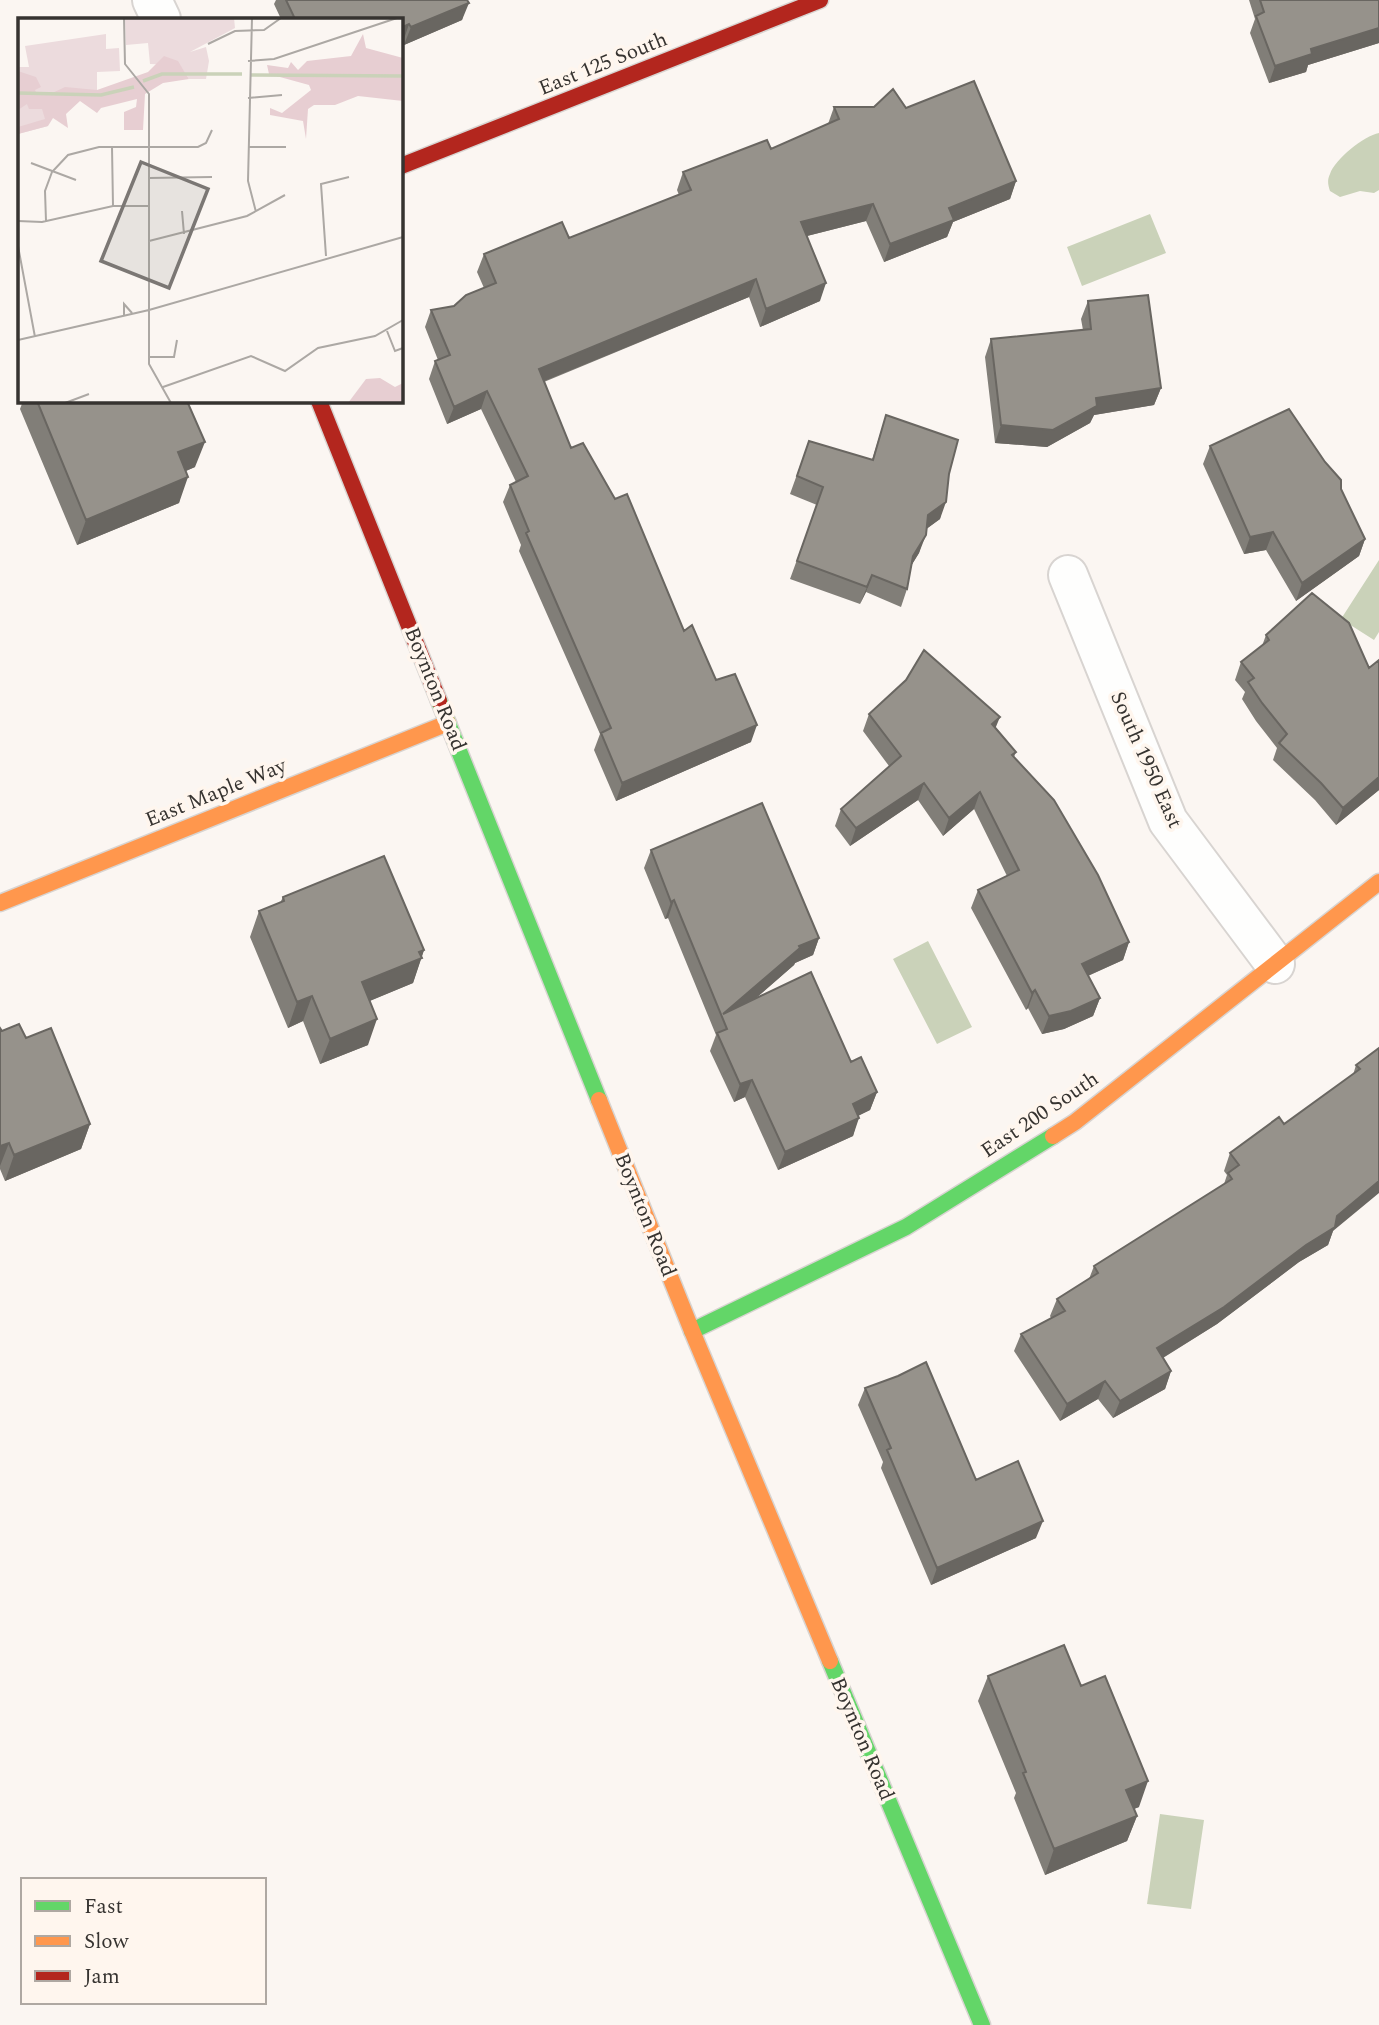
<svg xmlns="http://www.w3.org/2000/svg" width="1379" height="2025" viewBox="0 0 1379 2025" font-family="Spectral,serif">
<style>
.water{fill:#cad2b9}
.lines{fill:none;stroke-linecap:round;stroke-linejoin:round}
.street-casing{stroke:#d8d4d1;stroke-width:42}
.fast-casing{stroke:#d8d4d1;stroke-width:19}
.slow-casing{stroke:#d8d4d1;stroke-width:19}
.jam-casing{stroke:#d8d4d1;stroke-width:19}
.street{stroke:#fefefd;stroke-width:38}
.fast{stroke:#63d668;stroke-width:16}
.slow{stroke:#ff974d;stroke-width:16}
.jam{stroke:#b3261e;stroke-width:16}
.wall{fill:#817e78}
.shaded-wall{fill:#696661}
.building{fill:#96928b;stroke:#696661;stroke-width:2}
.labels{text-anchor:middle;dominant-baseline:central;stroke-width:7;stroke-linejoin:round;paint-order:stroke}
.street-label{font-size:21px;fill:#363330;stroke:#fff6ee}
.inset-river{fill:none;stroke:#cad2b9;stroke-width:3.5}
.inset-road{fill:none;stroke:#aca8a4;stroke-width:2}
.view{fill:#7b7774;fill-opacity:0.15;stroke:#7b7774;stroke-width:3.5}
.inset-edge{fill:none;stroke:#363330;stroke-width:3.5}
</style>
<rect width="100%" height="100%" fill="#fbf6f2"/>
<path class="water" d="M 1379,133 L 1379,190 L 1374,193 L 1360,191 L 1340,197 L 1330,191 C 1328,185 1327,180 1330,174 C 1335,159 1364,136 1379,133 Z
M 1150,214 L 1166,253 L 1082,286 L 1067,247 Z
M 1379,560 L 1379,632 L 1374,640 L 1341,619 Z
M 928,941 L 972,1027 L 937,1044 L 893,959 Z
M 1160,1814 L 1204,1820 L 1191,1909 L 1147,1904 Z"/>
<g class="lines">
<g class="street-casing">
<path id="street" d="M 152,0 L 161,19
M 1068,575 L 1168,821 L 1275,964"/>
</g>
<g class="fast-casing">
<path id="fast" d="M 439,701 L 599,1100
M 692,1331 L 906,1227 L 1053,1136
M 830,1661 L 982,2025"/>
</g>
<g class="slow-casing">
<path id="slow" d="M 0,903 L 448,723
M 599,1100 L 692,1331 L 830,1661
M 1053,1136 L 1075,1122 L 1379,882"/>
</g>
<g class="jam-casing">
<path id="jam" d="M 401,166 L 820,0
M 319,401 L 439,701"/>
</g>
<use href="#street" class="street"/>
<use href="#fast" class="fast"/>
<use href="#slow" class="slow"/>
<use href="#jam" class="jam"/>
</g>
<path class="wall" d="M 276,0 L 467,0 L 462,20 L 404,45 L 403,42 L 401,19 L 281,19 L 274,4 Z
M 1249,0 L 1379,0 L 1379,43 L 1308,65 L 1306,72 L 1269,83 L 1250,33 L 1255,19 Z
M 834,107 L 906,108 L 1016,181 L 1010,199 L 953,222 L 947,237 L 884,262 L 866,221 L 807,236 L 820,301 L 760,327 L 749,297 L 544,382 L 571,448 L 684,631 L 716,680 L 751,742 L 616,801 L 594,750 L 600,734 L 519,551 L 521,545 L 503,502 L 510,485 L 516,482 L 481,409 L 447,424 L 429,379 L 435,361 L 438,360 L 425,327 L 431,310 L 454,306 L 484,288 L 477,272 L 484,254 L 569,238 L 679,195 L 677,190 L 683,172 L 771,149 L 828,124 Z
M 1088,301 L 1161,388 L 1154,405 L 1094,415 L 1090,423 L 1047,447 L 995,443 L 985,357 L 991,339 L 1083,330 L 1081,319 Z
M 23,401 L 187,401 L 195,467 L 186,471 L 179,503 L 77,545 L 20,409 Z
M 886,415 L 949,474 L 940,519 L 926,529 L 919,553 L 911,566 L 907,589 L 901,607 L 866,592 L 860,604 L 790,579 L 817,505 L 790,494 L 809,441 L 872,460 Z
M 1210,446 L 1341,489 L 1365,539 L 1359,556 L 1296,601 L 1266,550 L 1244,554 L 1203,464 Z
M 1266,635 L 1379,790 L 1336,825 L 1315,800 L 1273,760 L 1277,748 L 1256,721 L 1242,699 L 1245,692 L 1235,680 L 1241,662 L 1262,646 Z
M 869,714 L 996,728 L 1016,752 L 1014,757 L 1129,942 L 1123,960 L 1088,976 L 1100,998 L 1093,1016 L 1064,1029 L 1042,1034 L 1028,1008 L 1026,1010 L 971,908 L 978,890 L 1007,876 L 974,809 L 943,836 L 918,800 L 850,846 L 835,826 L 841,809 L 889,766 L 863,731 Z
M 651,850 L 819,938 L 813,955 L 795,963 L 794,965 L 755,999 L 851,1062 L 877,1092 L 870,1110 L 858,1116 L 853,1136 L 778,1170 L 745,1097 L 734,1102 L 710,1051 L 716,1035 L 668,918 L 665,919 L 644,868 Z
M 283,897 L 424,950 L 413,983 L 369,1001 L 368,1045 L 320,1064 L 303,1021 L 288,1028 L 250,937 L 259,911 L 280,903 Z
M 0,1028 L 2,1031 L 26,1038 L 90,1124 L 81,1149 L 5,1181 L 0,1169 Z
M 1379,1048 L 1333,1231 L 1328,1245 L 1299,1262 L 1217,1324 L 1163,1358 L 1171,1371 L 1165,1389 L 1113,1418 L 1098,1399 L 1060,1421 L 1014,1351 L 1021,1334 L 1051,1318 L 1050,1316 L 1057,1299 L 1089,1279 L 1094,1266 L 1224,1184 L 1227,1175 L 1224,1171 L 1230,1153 L 1284,1124 L 1353,1075 L 1356,1065 Z
M 865,1388 L 976,1480 L 1036,1538 L 931,1585 L 881,1468 L 883,1462 L 858,1405 Z
M 988,1676 L 1081,1686 L 1139,1807 L 1134,1809 L 1137,1816 L 1127,1841 L 1045,1875 L 1014,1798 L 1016,1793 L 978,1701 Z"/>
<path class="shaded-wall" d="M 469,3 L 462,20 L 404,45 L 411,27 Z
M 409,24 L 403,42 L 401,43 L 401,28 Z
M 1379,28 L 1379,43 L 1308,65 L 1306,72 L 1269,83 L 1275,66 L 1311,49 Z
M 1016,181 L 1010,199 L 953,222 L 947,237 L 884,262 L 890,244 L 949,208 Z
M 873,204 L 866,221 L 795,239 L 801,222 Z
M 756,279 L 749,297 L 532,386 L 539,369 Z
M 826,283 L 820,301 L 760,327 L 766,309 Z
M 1161,388 L 1154,405 L 1094,415 L 1090,423 L 1047,447 L 995,443 L 1001,425 L 1096,398 Z
M 487,391 L 481,409 L 447,424 L 454,407 Z
M 205,442 L 195,467 L 169,478 L 178,452 Z
M 188,477 L 179,503 L 77,545 L 86,520 Z
M 946,502 L 940,519 L 921,533 L 928,515 Z
M 1273,532 L 1266,550 L 1244,554 L 1250,537 Z
M 926,535 L 919,553 L 906,574 L 913,556 Z
M 1365,539 L 1359,556 L 1296,601 L 1302,583 Z
M 872,575 L 866,592 L 860,604 L 867,587 Z
M 1000,717 L 993,734 L 992,724 Z
M 757,725 L 751,742 L 616,801 L 622,783 Z
M 1379,777 L 1379,790 L 1336,825 L 1343,808 Z
M 924,783 L 918,800 L 850,846 L 856,828 Z
M 980,792 L 974,809 L 943,836 L 949,818 Z
M 674,900 L 668,918 L 665,919 L 671,902 Z
M 819,938 L 813,955 L 795,963 L 794,965 L 726,1024 L 723,1014 L 799,946 Z
M 1129,942 L 1123,960 L 1076,981 L 1082,964 Z
M 424,950 L 413,983 L 353,1008 L 362,982 Z
M 1035,990 L 1028,1008 L 1026,1010 L 1032,993 Z
M 312,996 L 303,1021 L 288,1028 L 297,1002 Z
M 1100,998 L 1093,1016 L 1064,1029 L 1042,1034 L 1049,1016 Z
M 377,1019 L 368,1045 L 320,1064 L 330,1039 Z
M 752,1080 L 745,1097 L 734,1102 L 740,1084 Z
M 877,1092 L 870,1110 L 847,1121 L 853,1104 Z
M 859,1118 L 853,1136 L 778,1170 L 785,1152 Z
M 90,1124 L 81,1149 L 5,1181 L 14,1155 Z
M 9,1143 L 0,1166 L 0,1146 Z
M 1379,1181 L 1379,1193 L 1333,1231 L 1328,1245 L 1299,1262 L 1217,1324 L 1151,1365 L 1157,1348 L 1337,1216 Z
M 1171,1371 L 1165,1389 L 1113,1418 L 1120,1401 Z
M 1105,1381 L 1098,1399 L 1060,1421 L 1067,1404 Z
M 1043,1521 L 1036,1538 L 931,1585 L 937,1568 Z
M 1148,1781 L 1139,1807 L 1117,1815 L 1126,1790 Z
M 1137,1816 L 1127,1841 L 1045,1875 L 1054,1849 Z"/>
<path class="building" d="M 286,0 L 467,0 L 469,3 L 411,27 L 409,24 L 401,28 L 401,19 L 295,19 Z
M 1260,0 L 1379,0 L 1379,28 L 1311,49 L 1312,54 L 1275,66 L 1256,16 L 1264,12 Z
M 974,81 L 1016,181 L 949,208 L 954,220 L 890,244 L 873,204 L 801,222 L 826,283 L 766,309 L 756,279 L 539,369 L 571,448 L 583,443 L 615,499 L 627,494 L 684,631 L 692,625 L 716,680 L 735,674 L 757,725 L 622,783 L 601,733 L 611,728 L 526,533 L 529,531 L 510,485 L 528,476 L 487,391 L 454,407 L 435,361 L 450,355 L 431,310 L 454,306 L 466,295 L 496,283 L 484,254 L 562,222 L 569,238 L 691,190 L 683,172 L 767,140 L 771,149 L 839,119 L 834,107 L 874,107 L 893,89 L 906,108 Z
M 1148,295 L 1161,388 L 1096,398 L 1097,406 L 1053,430 L 1001,425 L 991,339 L 1091,329 L 1088,301 Z
M 37,401 L 187,401 L 205,442 L 178,452 L 188,477 L 86,520 Z
M 1289,409 L 1325,462 L 1341,480 L 1341,489 L 1365,539 L 1302,583 L 1273,532 L 1250,537 L 1210,446 Z
M 886,415 L 958,440 L 949,474 L 946,502 L 928,515 L 926,535 L 913,556 L 907,589 L 872,575 L 867,587 L 797,561 L 823,487 L 797,476 L 809,441 L 873,460 Z
M 1312,593 L 1349,623 L 1369,668 L 1379,660 L 1379,777 L 1343,808 L 1321,783 L 1279,743 L 1287,734 L 1262,703 L 1248,682 L 1254,678 L 1241,662 L 1269,640 L 1266,635 Z
M 924,650 L 1000,717 L 992,724 L 1016,752 L 1012,755 L 1054,800 L 1098,875 L 1129,942 L 1082,964 L 1100,998 L 1071,1011 L 1049,1016 L 1035,990 L 1032,993 L 978,890 L 1019,870 L 980,792 L 949,818 L 924,783 L 856,828 L 841,809 L 901,756 L 869,714 L 906,680 Z
M 762,803 L 819,938 L 799,946 L 800,948 L 723,1014 L 811,972 L 851,1062 L 861,1057 L 877,1092 L 853,1104 L 859,1118 L 785,1152 L 752,1080 L 740,1084 L 717,1033 L 727,1029 L 674,900 L 671,902 L 651,850 Z
M 384,856 L 424,950 L 419,952 L 422,958 L 362,982 L 377,1019 L 330,1039 L 312,996 L 297,1002 L 259,911 L 284,901 L 283,897 Z
M 19,1024 L 26,1038 L 51,1028 L 90,1124 L 14,1155 L 9,1143 L 0,1146 L 0,1028 L 2,1031 Z
M 1379,1048 L 1379,1181 L 1337,1216 L 1335,1227 L 1306,1245 L 1224,1307 L 1157,1348 L 1171,1371 L 1120,1401 L 1105,1381 L 1067,1404 L 1021,1334 L 1065,1311 L 1057,1299 L 1098,1273 L 1094,1266 L 1232,1179 L 1228,1173 L 1239,1165 L 1230,1153 L 1279,1117 L 1284,1124 L 1360,1069 L 1356,1065 Z
M 926,1362 L 976,1480 L 1018,1461 L 1043,1521 L 937,1568 L 887,1450 L 891,1448 L 865,1388 L 898,1376 Z
M 1064,1645 L 1081,1686 L 1105,1676 L 1148,1781 L 1126,1790 L 1137,1816 L 1054,1849 L 1023,1773 L 1026,1772 L 988,1676 Z"/>
<g class="labels">
<g class="street-label">
<text transform="translate(603 64) rotate(-22)">East 125 South</text>
<text transform="translate(435 689) rotate(68)">Boynton Road</text>
<text transform="translate(1146 760) rotate(66)">South 1950 East</text>
<text transform="translate(216 793) rotate(-22)">East Maple Way</text>
<text transform="translate(1040 1115) rotate(-34)">East 200 South</text>
<text transform="translate(645 1215) rotate(68)">Boynton Road</text>
<text transform="translate(862 1739) rotate(67)">Boynton Road</text>
</g>
</g>
<g transform="translate(18 18)">
<rect width="385" height="385" fill="#fbf6f2"/>
<path d="M 107,0 L 216,0 L 217,10 L 172,34 L 188,29 L 191,43 L 188,61 L 171,61 L 162,47 L 132,46 L 130,25 L 108,27 ZM 88,16 L 88,31 L 101,30 L 102,53 L 79,54 L 79,72 L 20,76 L 30,108 L 0,116 L 0,49 L 11,49 L 7,28 Z" fill="#ecdbdd"/>
<path d="M 345,16 L 348,30 L 385,40 L 385,83 L 340,78 L 317,87 L 296,87 L 290,91 L 288,121 L 285,103 L 252,97 L 252,90 L 264,95 L 293,72 L 291,67 L 251,56 L 249,47 L 270,50 L 273,44 L 280,52 L 289,43 L 333,38 ZM 146,38 L 160,43 L 171,61 L 145,65 L 127,76 L 125,112 L 106,112 L 106,94 L 118,89 L 119,81 L 83,90 L 79,95 L 62,83 L 48,96 L 50,110 L 35,100 L 30,108 L 0,116 L 0,109 L 27,101 L 24,91 L 11,91 L 9,86 L 0,92 L 0,53 L 18,59 L 23,69 L 17,72 L 19,76 L 30,77 L 47,69 L 79,72 L 130,54 ZM 362,360 L 377,369 L 385,365 L 385,385 L 330,385 L 348,361 Z" fill="#e7ced2"/>
<path class="inset-river" d="M 233,57 L 385,58M 125,63 L 144,56 L 224,56M 0,75 L 83,77 L 116,69"/>
<path class="inset-road" d="M 106,0 L 107,46 L 131,76 L 131,346 L 153,385M 234,0 L 230,163 L 238,194M 190,26 L 217,13 L 246,12 L 263,0M 230,43 L 256,41 L 379,0M 230,80 L 264,77M 94,129 L 95,188M 230,129 L 268,129M 13,145 L 58,162M 131,160 L 194,159M 164,193 L 166,216M 0,203 L 24,204 L 95,188 L 131,188M 28,203 L 27,173 L 34,154 L 50,137 L 81,129 L 180,129 L 188,125 L 194,112M 131,223 L 229,198 L 267,177M 0,228 L 17,319M 308,238 L 303,166 L 331,159M 106,298 L 106,286 L 114,295M 369,313 L 377,333 L 385,330M 0,322 L 131,292 L 385,219M 130,339 L 156,339 L 159,322M 145,369 L 233,338 L 267,353 L 300,330 L 357,318 L 385,302M 47,385 L 71,376"/>
<path class="view" d="M 123,144 L 190,171 L 151,270 L 83,243 Z"/>
<rect width="385" height="385" class="inset-edge"/>
</g>
<rect x="21" y="1878" width="245" height="126" fill="#fff6ee" stroke="#afa8a2" stroke-width="2"/>
<rect x="35" y="1901" width="35" height="10" fill="#63d668" stroke="#afa8a2" stroke-width="2"/>
<text x="84" y="1913" font-size="21" fill="#363330">Fast</text>
<rect x="35" y="1936" width="35" height="10" fill="#ff974d" stroke="#afa8a2" stroke-width="2"/>
<text x="84" y="1948" font-size="21" fill="#363330">Slow</text>
<rect x="35" y="1971" width="35" height="10" fill="#b3261e" stroke="#afa8a2" stroke-width="2"/>
<text x="84" y="1983" font-size="21" fill="#363330">Jam</text>
</svg>
